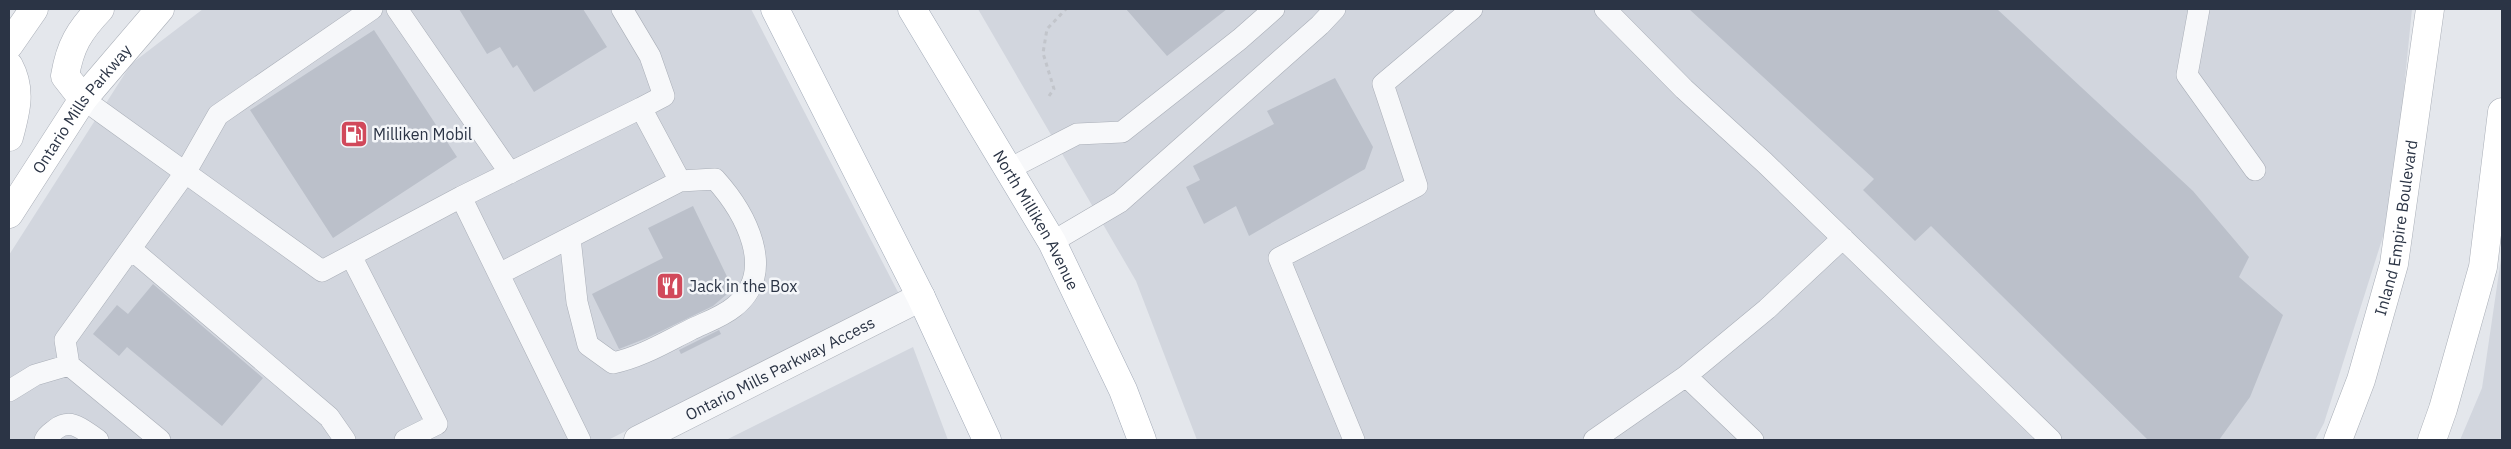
<svg xmlns="http://www.w3.org/2000/svg" width="2511" height="449" viewBox="0 0 2511 449" font-family="'IBM Plex Sans',sans-serif">
<style>
.built{fill:#d2d6de}
.building{fill:#bbc0ca}
.lines{fill:none;stroke-linecap:round;stroke-linejoin:round}
.service-casing{stroke:#a9aeb7;stroke-width:22}
.minor-casing{stroke:#a9aeb7;stroke-width:29}
.secondary-casing{stroke:#a9aeb7;stroke-width:29}
.primary-casing{stroke:#a3abb8;stroke-width:29}
.path{stroke:#c2c5cb;stroke-width:3;stroke-dasharray:4 4;stroke-linecap:butt}
.service{stroke:#f7f8fa;stroke-width:21}
.minor{stroke:#f7f8fa;stroke-width:28}
.secondary{stroke:#fff;stroke-width:28}
.primary{stroke:#fff;stroke-width:28}
.labels{text-anchor:middle;dominant-baseline:central;stroke-width:5;stroke-linejoin:round;paint-order:stroke}
.street-label{font-size:16px;fill:#2b3445;stroke:#f4f6f9}
.poi-label{font-size:16px;fill:#2b3445;stroke:#f4f6f9;text-anchor:start}
</style>
<rect width="100%" height="100%" fill="#e4e7ec"/>
<path class="built" d="M 203,9 L 751,9 L 899,294 L 608,440 L 9,440 L 9,255 L 131,64 Z
M 978,9 L 2412,9 L 2392,208 L 2324,423 L 2315,440 L 1197,440 L 1136,281 Z
M 2502,252 L 2502,440 L 2460,440 L 2482,388 Z
M 913,347 L 948,440 L 726,440 Z"/>
<path class="building" d="M 459,9 L 583,9 L 607,47 L 534,92 L 517,65 L 513,68 L 500,47 L 487,54 Z
M 1126,9 L 1227,9 L 1167,56 Z
M 1689,9 L 1997,9 L 2193,191 L 2249,257 L 2239,277 L 2283,315 L 2250,397 L 2219,440 L 2148,440 L 1931,226 L 1915,241 L 1863,190 L 1874,179 Z
M 374,30 L 457,157 L 333,238 L 250,110 Z
M 1335,78 L 1373,147 L 1365,169 L 1249,236 L 1236,206 L 1204,224 L 1186,187 L 1200,180 L 1193,166 L 1274,124 L 1267,111 Z
M 693,206 L 733,289 L 713,306 L 647,338 L 619,349 L 592,294 L 663,258 L 648,228 Z
M 153,284 L 263,378 L 222,426 L 127,347 L 119,356 L 93,334 L 117,305 L 128,314 Z
M 719,330 L 721,334 L 681,354 L 679,350 Z"/>
<g class="lines">
<g class="service-casing">
<path id="service" d="M 397,9 L 510,173
M 622,9 L 650,56 L 664,96 L 641,108
M 1605,9 L 1684,89 L 1764,162 L 2051,440
M 2199,9 L 2187,75 L 2255,170
M 83,99 L 322,271 L 461,197 L 580,440
M 1009,169 L 1077,134 L 1122,132 L 1240,39 L 1274,9
M 461,197 L 641,108 L 680,181 L 499,274
M 570,238 L 577,302 L 588,345 L 613,363 C 641,357 664,343 690,330 C 704,323 722,317 734,307 C 779,272 744,211 715,179 L 680,181
M 1052,242 L 1120,202 L 1320,25 L 1335,9
M 131,249 L 329,417 L 345,440
M 351,256 L 437,424 L 405,440
M 1686,376 L 1767,309 L 1843,238
M 9,391 L 35,375 L 69,365
M 45,440 C 47,435 51,433 56,429 C 72,417 84,431 98,440
M 160,440 L 69,365 L 65,340 L 185,173 L 218,115 L 372,9
M 1354,440 L 1279,258 L 1417,186 L 1383,84 L 1472,9
M 1594,440 L 1686,376 L 1753,440"/>
</g>
<g class="minor-casing">
<g id="minor">
<path id="s1" d="M 638,440 L 921,297"/>
</g>
</g>
<g class="secondary-casing">
<g id="secondary">
<path d="M 9,45 L 34,9"/>
<path d="M 9,66 C 22,90 16,111 9,137"/>
<path d="M 83,99 L 65,76 C 70,46 79,31 100,9"/>
<path id="s2" d="M 9,214 L 83,99 L 160,9"/>
<path id="s3" d="M 2338,440 L 2361,380 L 2394,264 L 2430,9"/>
<path d="M 2432,440 L 2443,409 L 2483,267 L 2502,112"/>
</g>
</g>
<g class="primary-casing">
<g id="primary">
<path d="M 775,9 L 921,297 L 987,440"/>
<path id="s4" d="M 912,9 L 1052,242 L 1123,390 L 1142,440"/>
</g>
</g>
<path class="path" d="M 1049,96 L 1054,89 L 1043,53 L 1047,29 L 1066,9"/>
<use href="#service" class="service"/>
<use href="#minor" class="minor"/>
<use href="#secondary" class="secondary"/>
<use href="#primary" class="primary"/>
</g>
<defs>
<g id="fuel-square" transform="scale(1.4375)"><rect x="-9" y="-9" width="18" height="18" rx="4" fill="#d1495b" stroke="#f4f6f9"/><path d="M-5.5-6h7V0h2V4h1.3V-2.5L3-4.5l.8-.8L6-3V5H2.5V1h-1V6h-7ZM-4.2-4.7v3.2H.2V-4.7Z" fill="#fff"/></g>
<g id="restaurant-square" transform="scale(1.4375)"><rect x="-9" y="-9" width="18" height="18" rx="4" fill="#d1495b" stroke="#f4f6f9"/><path d="M-5-6h1v4h1v-4h1v4h1v-4h1v5L-1.5 .5V6h-2V.5L-5-1ZM5-6V6H3V1.5H1.5Q1.5-4 5-6Z" fill="#fff"/></g>
</defs>
<g fill-rule="evenodd">
<use href="#fuel-square" x="354" y="134"/>
<use href="#restaurant-square" x="670" y="286"/>
</g>
<g class="labels">
<g class="street-label">
<text stroke="none"><textPath href="#s2" startOffset="128">Ontario Mills Parkway</textPath></text>
<text stroke="none"><textPath href="#s4" startOffset="245">North Milliken Avenue</textPath></text>
<text stroke="none"><textPath href="#s3" startOffset="221">Inland Empire Boulevard</textPath></text>
<text stroke="none"><textPath href="#s1" startOffset="159">Ontario Mills Parkway Access</textPath></text>
</g>
<g class="poi-label">
<text x="373" y="134">Milliken Mobil</text>
<text x="689" y="286">Jack in the Box</text>
</g>
</g>
<rect width="2511" height="449" fill="none" stroke="#2b3445" stroke-width="20"/>
</svg>
